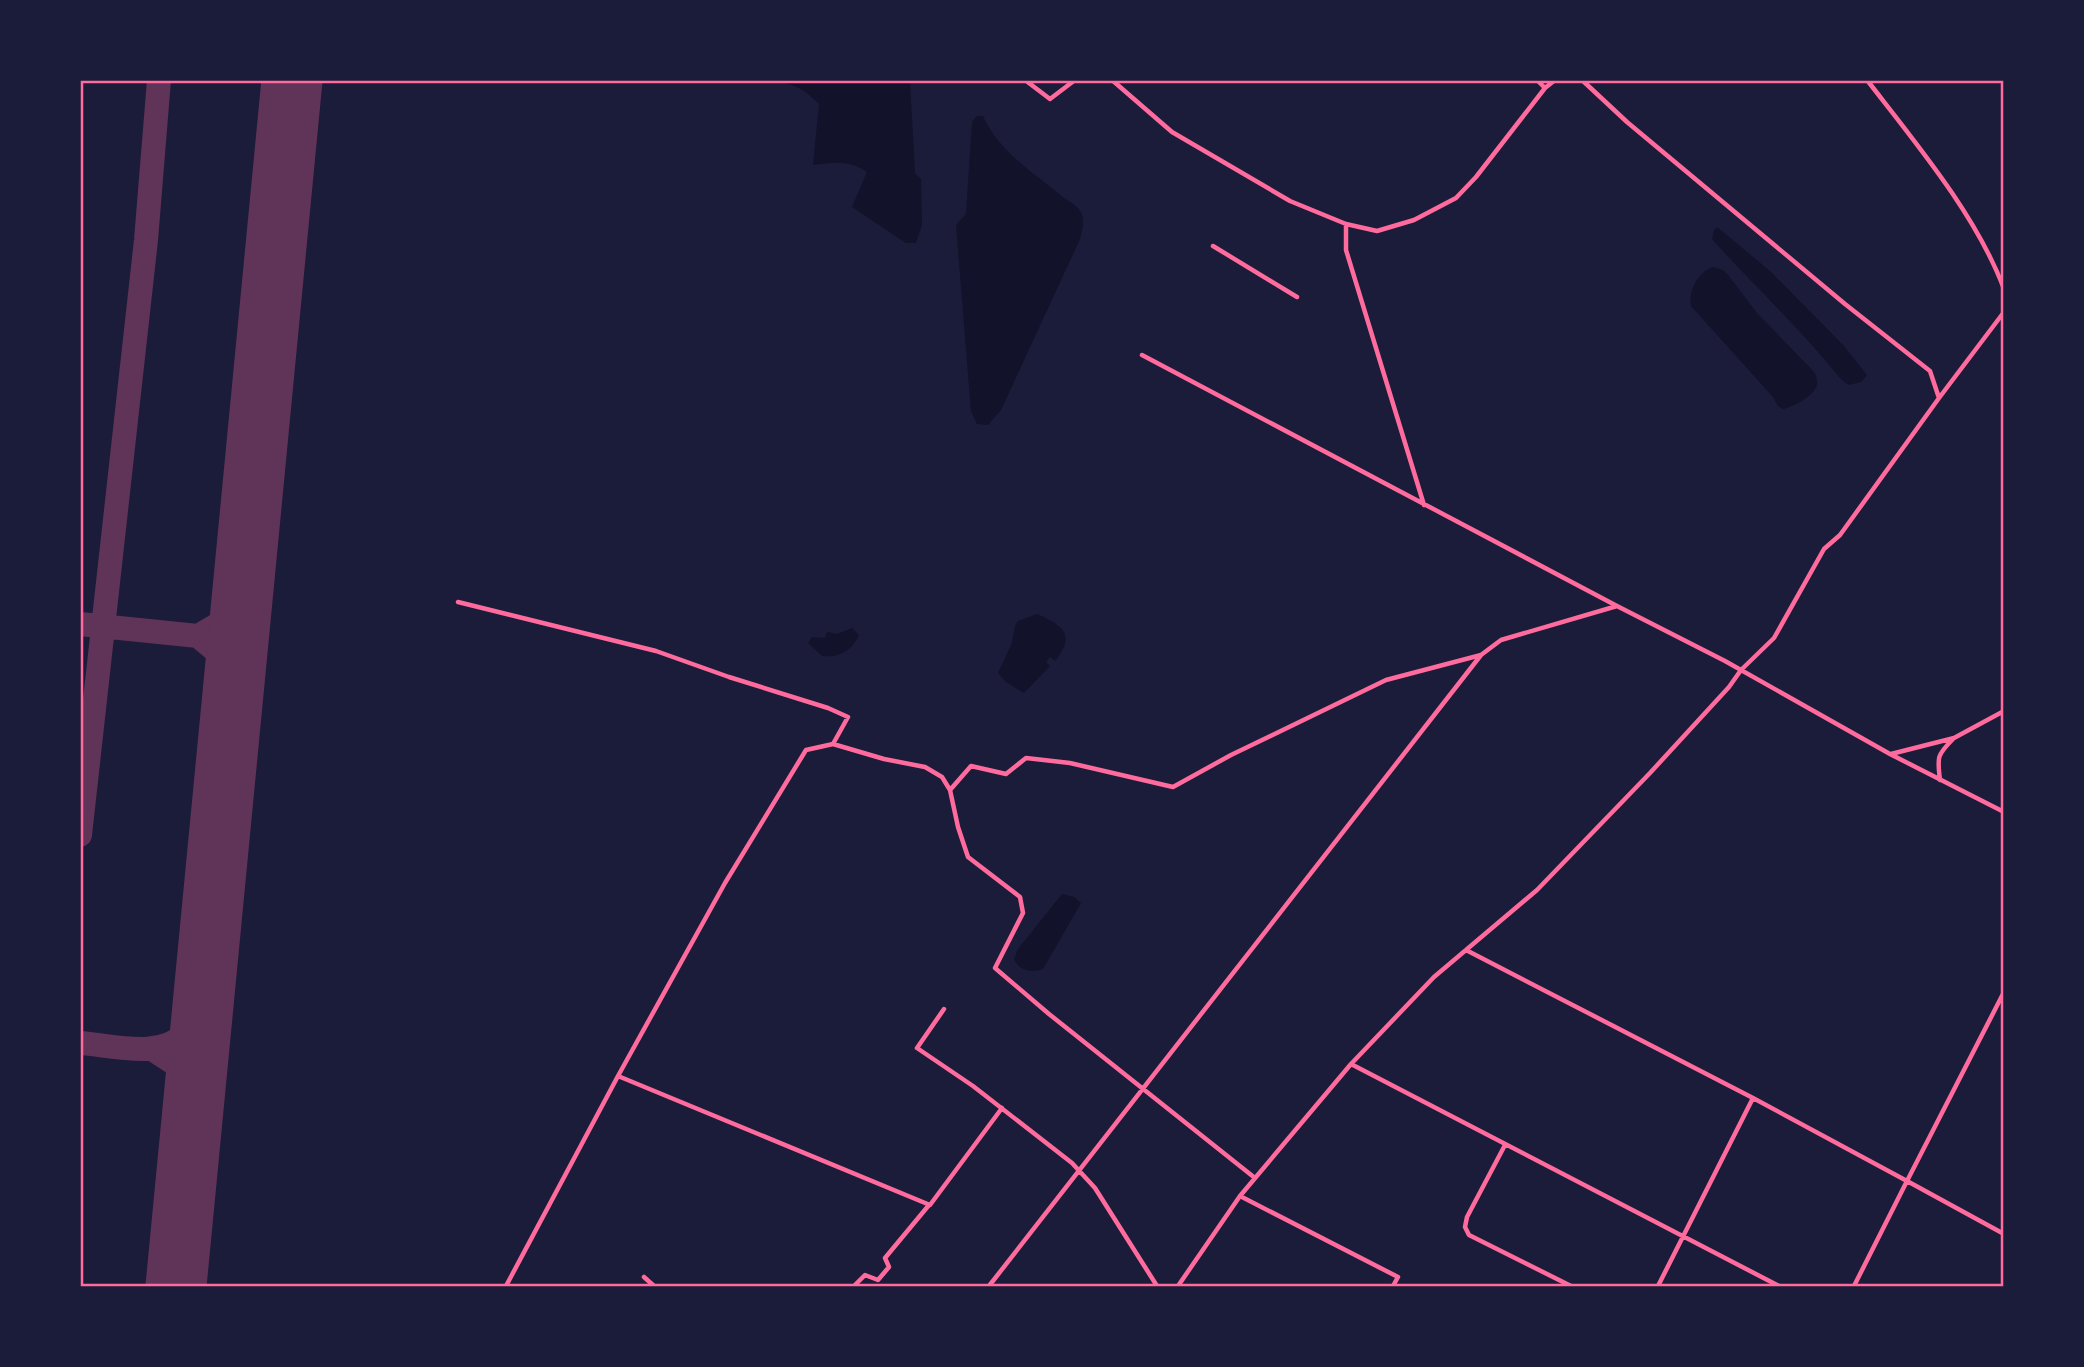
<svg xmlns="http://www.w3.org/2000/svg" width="2084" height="1367" viewBox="0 0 2084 1367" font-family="'IBM Plex Sans',sans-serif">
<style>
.water{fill:#12122b}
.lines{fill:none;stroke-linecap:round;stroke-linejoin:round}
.taxiway{stroke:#603358;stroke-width:24}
.runway{stroke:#603358;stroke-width:61}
.minor{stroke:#ff6b9d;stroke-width:4.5}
.neatline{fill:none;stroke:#ff6b9d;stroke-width:2.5}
</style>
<rect width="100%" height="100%" fill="#1b1b3a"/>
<path class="water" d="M 766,80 L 910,81 L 915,173 L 921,179 L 922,225 L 916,243 L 906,243 L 852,207 L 867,172 C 850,160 834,162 813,165 L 819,104 C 798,83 792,85 766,80 Z
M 977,116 L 983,116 C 998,151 1035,174 1064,198 C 1085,210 1086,217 1080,239 L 1001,410 L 988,425 L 977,424 L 971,411 L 956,225 L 966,214 L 972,122 Z
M 1717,227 L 1770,271 L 1844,346 L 1867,375 L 1861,382 L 1848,385 L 1840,378 C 1800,328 1754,286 1712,239 L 1714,230 Z
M 1713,267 L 1723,270 L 1728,275 L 1757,313 L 1815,373 C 1816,377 1818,382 1817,385 C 1814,396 1793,407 1783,409 L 1778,406 L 1773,397 L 1691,306 C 1688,291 1698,272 1713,267 Z
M 1037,614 C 1064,626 1076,635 1055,661 L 1050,657 L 1046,662 L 1050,666 L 1024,693 L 1006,682 L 998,673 L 1012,643 L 1015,626 L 1018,621 Z
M 852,628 L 859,635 C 852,651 839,658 822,656 L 808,643 L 812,637 L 825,638 L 827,632 L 837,634 Z
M 1062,894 L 1074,897 L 1081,903 L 1043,969 C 1032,973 1019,971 1014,959 L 1018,949 Z"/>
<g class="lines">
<path class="taxiway" d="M 80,624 L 198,636 L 220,623 L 243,593
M 198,636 L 222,656 L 233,690
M 80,835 L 146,240 L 159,80
M 80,1043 C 112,1045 161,1060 185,1033 C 192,1025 197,1015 203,1006
M 152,1049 L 178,1066 L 194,1101"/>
<path class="runway" d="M 176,1286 L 292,80"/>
<path class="minor" d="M 1025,80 L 1050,99 L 1075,80
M 1112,80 L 1172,132 L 1290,201 L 1346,224 L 1377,231 L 1414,220 L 1456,198 L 1476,177 L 1545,88 L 1555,80
M 1537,80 L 1545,88
M 1582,80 L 1627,122 L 1845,304 L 1930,371 L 1939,398 L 2004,312
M 1867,80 C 1915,142 1977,216 2004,289
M 1346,224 L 1346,250 L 1424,505
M 1213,246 L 1297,297
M 1142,355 L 1617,606 L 1725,661 L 1890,754 L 2004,812
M 458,602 L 656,651 L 729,677 L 828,708 L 848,717 L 833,744 L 884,759 L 925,767 L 942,777 L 950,790 L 971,766 L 1006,774 L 1026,758 L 1070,763 L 1173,787 L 1231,755 L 1386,680 L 1481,655 L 1501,640 L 1617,606
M 1891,754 L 1954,738 L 2004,711
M 1940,780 C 1937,757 1937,755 1953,739
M 950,790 L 958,827 L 968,857 L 1020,897 L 1023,913 L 995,968 L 1049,1014 L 1255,1178
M 1466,950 L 1753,1098 L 1907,1181 L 2004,992
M 944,1009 L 917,1048 L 973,1086 L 1072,1163 L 1095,1188 L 1157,1286
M 1351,1064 L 1779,1286
M 618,1076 L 725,883 L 806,750 L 833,744
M 1505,1145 L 1467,1217 L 1465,1227 L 1469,1235 L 1571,1286
M 1240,1196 L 1398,1277 L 1393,1286
M 644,1277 L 654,1286
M 506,1286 L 618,1076 L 930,1205 L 1002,1108
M 854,1286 L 865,1275 L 878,1280 L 889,1267 L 885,1258 L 929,1205
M 989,1286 L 1481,655
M 1178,1286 L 1240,1196 L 1351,1064 L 1434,977 L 1537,890 L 1650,773 L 1729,687 L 1741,670 L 1774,638 L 1824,549 L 1840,535 L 1939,398
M 1658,1286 L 1753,1098
M 1854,1286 L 1907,1181 L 2004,1234"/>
</g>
<rect width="2084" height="1367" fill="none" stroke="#1b1b3a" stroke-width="164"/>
<rect x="82" y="82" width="1920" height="1203" class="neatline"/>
</svg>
